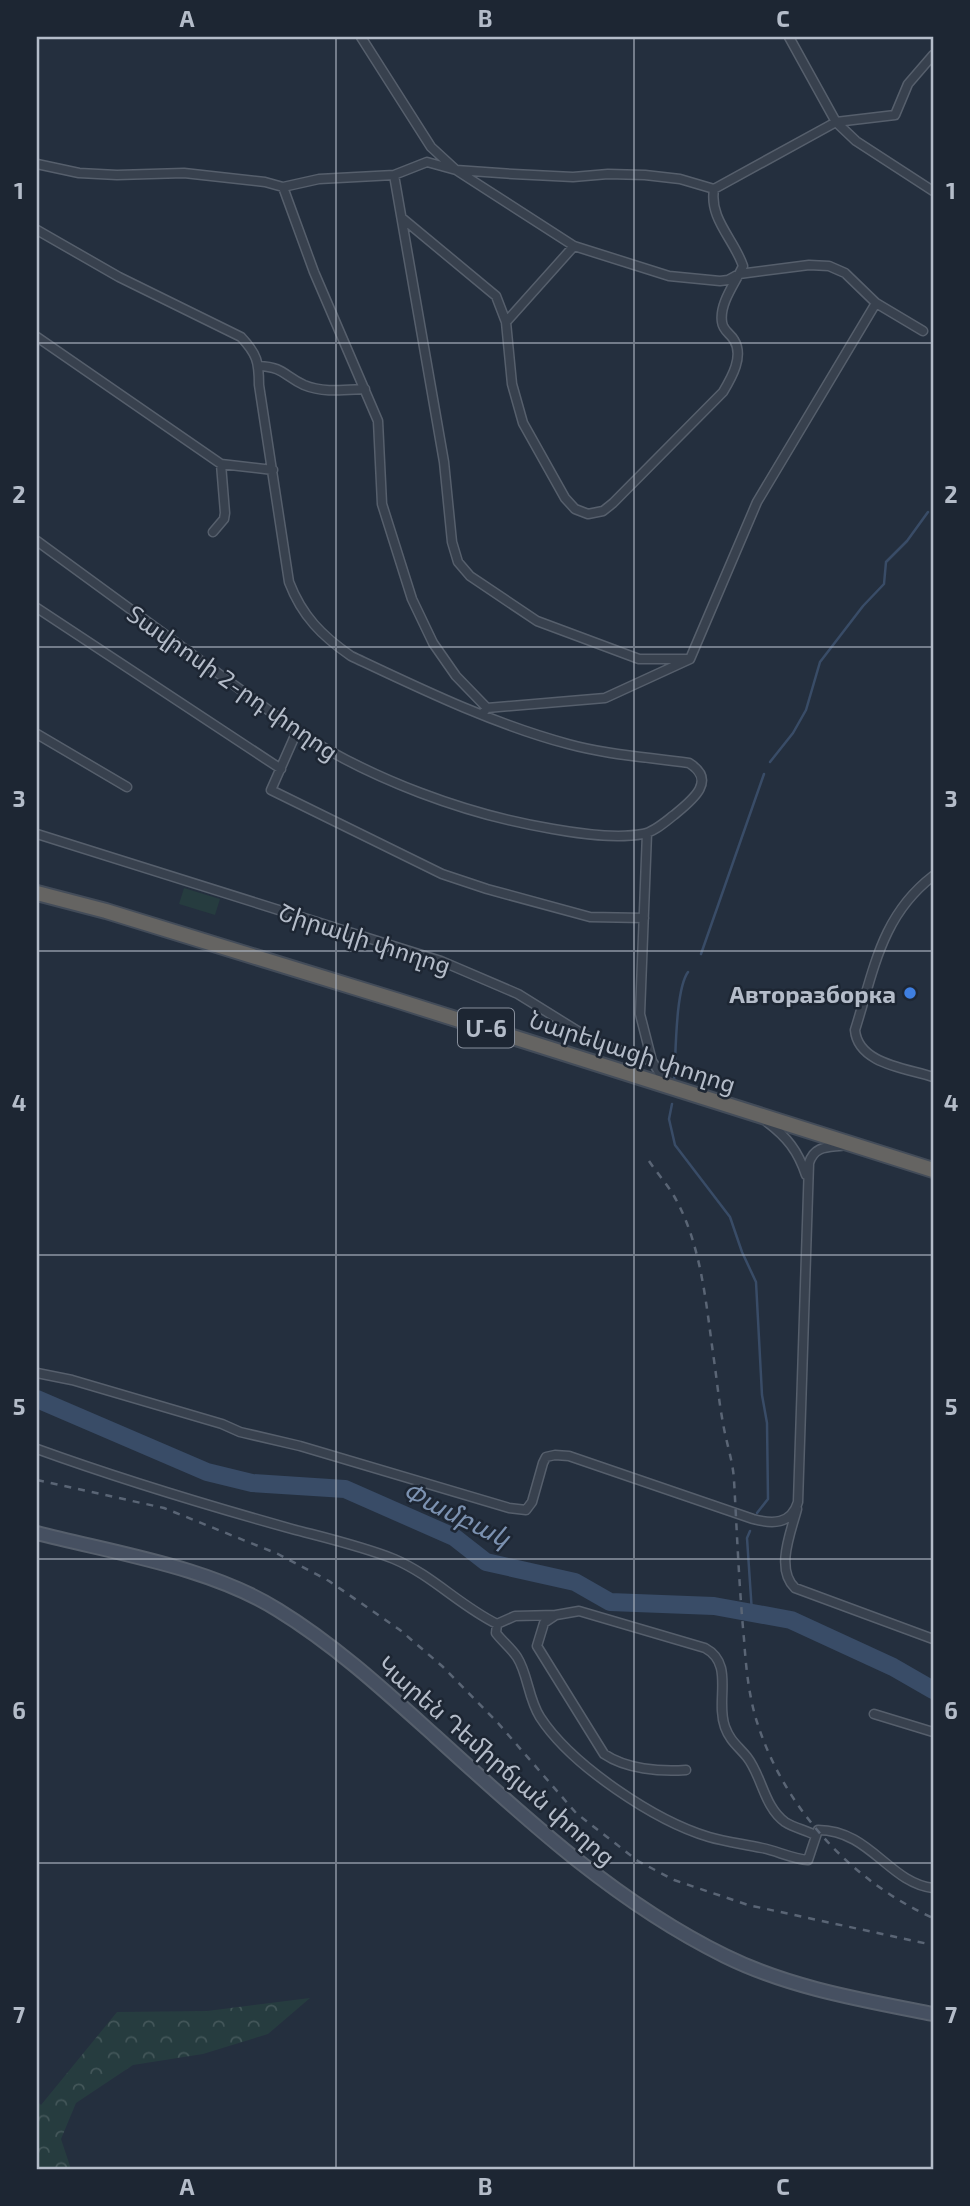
<svg xmlns="http://www.w3.org/2000/svg" width="970" height="2206" viewBox="0 0 970 2206" font-family="'Exo 2','Noto Sans Armenian',sans-serif">
<style>
.green{fill:#263c3f}
.forest{fill:url(#forest-crowns)}
.lines{fill:none;stroke-linecap:round;stroke-linejoin:round}
.stream{stroke:#394c67;stroke-width:2.5}
.river{stroke:#394c67;stroke-width:18}
.minor-casing{stroke:#565f6c;stroke-width:11}
.secondary-casing{stroke:#565f6c;stroke-width:16}
.trunk-casing{stroke:#434c59;stroke-width:18}
.minor{stroke:#38414e;stroke-width:8}
.secondary{stroke:#465061;stroke-width:12}
.trunk{stroke:#656462;stroke-width:14}
.rail{stroke:#5a6575;stroke-width:2.5;stroke-dasharray:7 7;stroke-linecap:butt}
.grid{fill:none;stroke:#b4bcc9;stroke-width:2;stroke-opacity:0.55}
.shop-dot{fill:#3f7fe0;stroke:#1d2633;stroke-width:2.5}
.labels{text-anchor:middle;dominant-baseline:central;stroke-width:5;stroke-linejoin:round;paint-order:stroke}
.shield{fill:#1d2633;stroke:#878f9c;stroke-width:2}
.shield-label{font-size:23px;font-weight:bold;fill:#b4bcc9}
.street-label{font-size:24px;fill:#b4bcc9;stroke:#1d2633}
.poi-label{font-size:24px;font-weight:bold;fill:#b4bcc9;stroke:#1d2633;text-anchor:end}
.water-label{font-size:26px;font-style:italic;fill:#7c92b1;stroke:#1d2633}
.neatline{fill:none;stroke:#b4bcc9;stroke-width:2.5}
.grid-label{font-size:23px;text-anchor:middle;font-weight:bold;fill:#b4bcc9}
</style>
<defs>
<pattern id="forest-crowns" width="20" height="18" patternUnits="userSpaceOnUse" patternTransform="scale(1.75)"><rect width="20" height="18" fill="#263c3f"/><path d="M2 6a3 3 0 1 1 6 0M12 15a3 3 0 1 1 6 0" fill="none" stroke="#435659"/></pattern>
</defs>
<rect width="100%" height="100%" fill="#242f3e"/>
<path class="green" d="M 184,888 L 220,899 L 215,915 L 179,904 Z"/>
<path class="forest" d="M 310,1998 L 268,2034 L 203,2054 L 133,2065 L 76,2103 L 61,2139 L 71,2169 L 37,2169 L 37,2101 L 41,2105 L 117,2012 L 207,2011 Z"/>
<g class="lines">
<path class="stream" d="M 770,762 L 793,733 L 806,710 L 820,662 L 863,606 L 884,584 L 886,562 L 907,541 L 928,512
M 701,954 L 764,774
M 674,1082 C 676,1057 675,990 688,972
M 672,1104 L 669,1119 L 675,1145 L 730,1217 L 742,1252 L 756,1282 L 762,1395 L 767,1423 L 768,1499 L 757,1513
M 750,1531 L 747,1538 L 752,1613"/>
<path class="river" d="M 37,1399 L 207,1472 L 252,1483 L 345,1489 L 454,1537 L 486,1562 L 575,1582 L 610,1602 L 714,1606 L 791,1620 L 893,1667 L 933,1690"/>
<g class="minor-casing">
<path id="minor" d="M 361,37 L 431,147 L 456,170 L 574,246 L 669,276 L 720,281 L 728,280 L 739,274 L 809,265 L 829,266 L 845,273 L 876,303 L 923,331
M 789,37 L 836,122 L 856,141 L 933,191
M 37,164 L 79,173 L 117,175 L 184,173 L 265,182 L 283,187 L 319,179 L 394,175 L 427,162 L 456,170 L 513,174 L 573,177 L 608,174 L 645,175 L 680,179 L 714,189 L 836,122 L 895,115 L 908,84 L 933,55
M 394,175 L 444,462 L 452,542 L 458,562 L 470,576 L 537,621 L 639,659 L 690,659 L 605,698 L 487,708 L 482,714
M 283,187 L 314,272 L 378,421 L 382,504 L 412,599 L 433,643 L 456,676 L 487,708
M 402,218 L 496,296 L 506,322 L 512,384 L 523,423 L 565,498 L 575,509 L 588,514 L 603,511 L 613,503 L 723,392 C 732,377 744,356 734,340 C 730,333 723,331 722,322 C 719,303 736,282 743,266 C 734,239 709,219 714,189
M 37,230 L 119,277 L 241,337 C 257,354 259,362 259,385 L 289,582 C 302,616 322,636 351,656 C 421,689 493,724 568,744 C 608,755 649,757 689,763 C 718,781 691,801 674,815 C 665,822 654,832 643,834 C 615,839 581,834 553,829 C 467,815 370,779 297,731 L 37,541
M 506,322 L 574,246
M 37,337 L 221,464 L 273,470
M 259,366 C 284,367 284,376 304,385 C 323,393 344,390 365,389
M 213,532 L 224,519 L 225,513 L 221,464
M 37,608 L 281,769
M 690,659 L 757,502 L 876,303
M 297,731 L 271,790 L 442,874 L 487,889 L 590,917 L 644,918
M 37,734 L 127,787
M 647,833 L 640,1014 L 652,1061
M 37,834 L 441,961 L 518,994 L 597,1043 L 652,1061 L 667,1085
M 933,876 C 881,916 874,970 855,1030 C 858,1064 906,1068 933,1077
M 767,1122 C 787,1137 798,1151 806,1175
M 37,1373 L 72,1380 L 222,1424 L 240,1432 L 300,1446 L 509,1508 L 526,1510 L 532,1502 L 543,1463 L 546,1457 L 555,1455 L 569,1456 L 753,1519 C 772,1524 791,1525 798,1502 L 809,1163 C 815,1144 830,1148 846,1145
M 37,1449 C 120,1479 206,1505 292,1529 C 326,1538 361,1546 394,1559 C 432,1575 460,1606 497,1624
M 797,1509 C 791,1532 775,1569 795,1588 L 933,1639
M 556,1615 L 515,1616 L 497,1624 L 496,1633 C 502,1641 511,1648 517,1657 C 528,1674 528,1698 540,1717 C 571,1765 655,1821 709,1837 C 726,1842 744,1844 762,1848 C 777,1851 793,1859 808,1860 L 818,1830 C 870,1830 889,1883 933,1888
M 874,1714 L 933,1732
M 686,1770 C 660,1772 626,1769 604,1754 L 537,1646 L 544,1623 L 556,1615 L 579,1611 L 705,1648 C 735,1664 715,1700 725,1727 C 730,1741 738,1746 747,1757 C 762,1776 764,1807 785,1822 C 794,1828 806,1830 815,1835"/>
</g>
<g class="secondary-casing">
<path id="secondary" d="M 37,1533 C 114,1553 210,1567 278,1610 C 335,1645 385,1691 435,1736 C 524,1817 615,1902 725,1956 C 790,1988 862,2000 933,2014"/>
</g>
<g class="trunk-casing">
<path id="trunk" d="M 37,893 L 106,911 L 399,1001 L 933,1170"/>
</g>
<use href="#minor" class="minor"/>
<use href="#secondary" class="secondary"/>
<use href="#trunk" class="trunk"/>
<path class="rail" d="M 649,1161 C 657,1173 667,1184 674,1196 C 702,1245 706,1305 714,1360 C 717,1381 719,1402 723,1423 C 726,1442 733,1461 734,1480 C 737,1533 739,1586 744,1639 C 746,1668 749,1700 759,1728 C 787,1811 853,1882 933,1918
M 37,1480 L 164,1508 L 278,1554 L 329,1581 L 400,1630 L 442,1666 L 498,1723 L 576,1813 L 638,1861 L 674,1880 L 748,1905 L 933,1945"/>
</g>
<path class="grid" d="M 336,37 L 336,2169M 634,37 L 634,2169M 37,343 L 933,343M 37,647 L 933,647M 37,951 L 933,951M 37,1255 L 933,1255M 37,1559 L 933,1559M 37,1863 L 933,1863"/>
<circle class="shop-dot" cx="910" cy="993" r="7"/>
<g class="labels">
<rect class="shield" x="458" y="1008.5" width="56" height="39" rx="5"/>
<g class="shield-label">
<text x="486" y="1028">Մ-6</text>
</g>
<g class="street-label">
<text transform="translate(233 682) rotate(35)">Տավրոսի 2-րդ փողոց</text>
<text transform="translate(365 938) rotate(18)">Շիրակի փողոց</text>
<text transform="translate(633 1051) rotate(18)">Նարեկացի փողոց</text>
<text transform="translate(497 1760) rotate(41)">Կարեն Դեմիրճյան փողոց</text>
</g>
<g class="poi-label">
<text x="896" y="993">Авторазборка</text>
</g>
<g class="water-label">
<text transform="translate(457 1513) rotate(26)">Փամբակ</text>
</g>
</g>
<rect width="970" height="2206" fill="none" stroke="#1d2633" stroke-width="77"/>
<rect x="38" y="38" width="894" height="2130" class="neatline"/>
<g class="grid-label">
<text x="187" y="27">A</text>
<text x="485" y="27">B</text>
<text x="783" y="27">C</text>
<text x="19" y="199">1</text>
<text x="951" y="199">1</text>
<text x="19" y="503">2</text>
<text x="951" y="503">2</text>
<text x="19" y="807">3</text>
<text x="951" y="807">3</text>
<text x="19" y="1111">4</text>
<text x="951" y="1111">4</text>
<text x="19" y="1415">5</text>
<text x="951" y="1415">5</text>
<text x="19" y="1719">6</text>
<text x="951" y="1719">6</text>
<text x="19" y="2023">7</text>
<text x="951" y="2023">7</text>
<text x="187" y="2195">A</text>
<text x="485" y="2195">B</text>
<text x="783" y="2195">C</text>
</g>
</svg>
